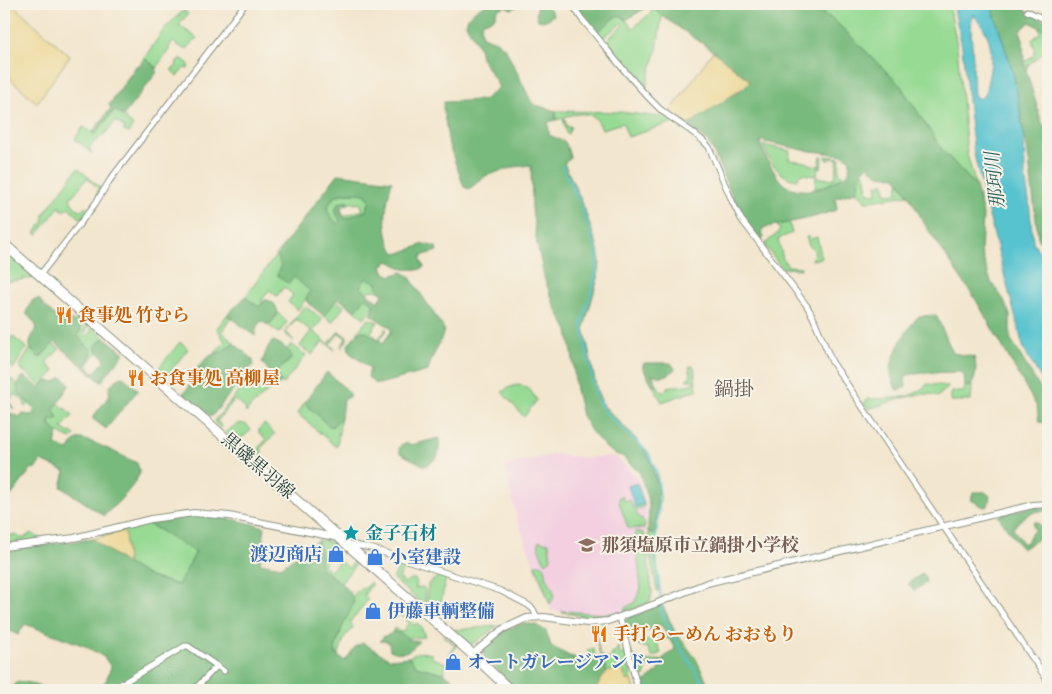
<svg xmlns="http://www.w3.org/2000/svg" width="1052" height="694" viewBox="0 0 1052 694" font-family="'IM FELL Double Pica','Noto Serif JP',serif">
<style>
.built{fill:#f3cfe0}
.green{fill:#96da93;stroke:#5a8c64;fill-rule:evenodd}
.forest{fill:#78ba7d;stroke:#4c7c58;fill-rule:evenodd}
.sand{fill:#eeda9e;stroke:#868c69}
.water{fill:#57c3cf;stroke:#3b8082;fill-rule:evenodd}
.lines{fill:none;stroke-linecap:round;stroke-linejoin:round}
.stream{stroke:#57c3cf;stroke-width:2}
.minor-casing{stroke:#899281;stroke-width:7}
.tertiary-casing{stroke:#899281;stroke-width:8}
.primary-casing{stroke:#899281;stroke-width:11}
.minor{stroke:#fff;stroke-width:5}
.tertiary{stroke:#fff;stroke-width:6}
.primary{stroke:#fff;stroke-width:9}
.labels{text-anchor:middle;dominant-baseline:central;stroke-width:4;stroke-linejoin:round;paint-order:stroke}
.food-label{font-size:18px;font-weight:bold;fill:#c56008;stroke:#f7f3e8;text-anchor:start}
.street-label{font-size:18px;fill:#1f3d34;stroke:#f7f3e8}
.culture-label{font-size:18px;font-weight:bold;fill:#0d838f;stroke:#f7f3e8;text-anchor:start}
.education-label{font-size:18px;font-weight:bold;fill:#785e54;stroke:#f7f3e8;text-anchor:start}
.shop-label{font-size:18px;font-weight:bold;fill:#366cbe;stroke:#f7f3e8;text-anchor:start}
.water-label{font-size:19px;font-style:italic;fill:#2d5e5b;stroke:#f7f3e8}
.quarter-label{font-size:20px;fill:#655d56;stroke:#f7f3e8}
</style>
<rect width="100%" height="100%" fill="#f7f3e8"/>
<filter id="ink" filterUnits="userSpaceOnUse"><feTurbulence type="fractalNoise" baseFrequency=".02" numOctaves="2"/><feDisplacementMap in="SourceGraphic" scale="10" xChannelSelector="R" yChannelSelector="G"/><feConvolveMatrix kernelMatrix="1 2 1 2 8 2 1 2 1" color-interpolation-filters="sRGB"/></filter>
<filter id="wash" filterUnits="userSpaceOnUse"><feTurbulence type="fractalNoise" baseFrequency=".0096" numOctaves="4" result="noise"/><feDisplacementMap in="SourceGraphic" scale="20" xChannelSelector="R" yChannelSelector="G"/><feGaussianBlur stdDeviation="1.12" result="paint"/><feColorMatrix in="noise" values="0 0 0 0 0 0 0 0 0 0 0 0 0 0 0 0 0 1.4 0 .05"/><feComposite in="paint" operator="in"/></filter>
<g filter="url(#wash)">
<rect width="100%" height="100%" fill="#f3e6ce"/>
<path class="built" d="M 555,454 L 586,458 L 613,456 L 617,458 L 638,479 L 646,506 L 645,532 L 653,592 L 652,602 L 617,615 L 603,618 L 586,618 L 551,610 L 517,519 L 505,466 Z"/>
<path class="green" d="M 650,4 L 662,16 L 657,49 L 645,90 L 605,42 L 623,25 L 621,23 L 603,38 L 597,32 L 617,16 L 622,16 L 633,28 L 652,12 Z
M 806,4 L 949,4 L 957,46 L 967,154 L 976,186 L 943,151 L 900,85 L 834,20 Z
M 183,11 L 185,11 L 188,14 L 180,23 L 180,26 L 197,38 L 187,49 L 184,49 L 173,42 L 169,47 L 169,50 L 160,62 L 157,69 L 144,58 L 165,28 Z
M 1038,25 L 1048,32 L 1048,49 L 1028,65 L 1026,71 L 1023,63 L 1034,55 L 1035,49 L 1032,40 L 1041,32 Z
M 181,58 L 189,64 L 188,69 L 184,68 L 177,76 L 171,70 L 176,67 L 177,62 Z
M 115,110 L 133,125 L 129,133 L 123,131 L 125,128 L 116,121 L 102,137 L 98,139 L 89,148 L 92,153 L 75,139 L 83,127 L 95,134 Z
M 556,111 L 620,112 L 660,117 L 664,114 L 673,121 L 671,123 L 628,137 L 623,123 L 602,129 C 600,126 598,121 596,119 C 589,111 572,114 564,117 L 567,127 L 571,126 L 568,134 L 566,133 L 563,118 L 556,120 Z
M 763,145 L 790,151 L 789,160 L 806,162 L 812,165 L 819,166 L 821,156 L 823,156 L 821,168 L 818,168 L 817,176 L 802,174 L 798,176 L 798,180 C 778,178 770,161 763,145 Z
M 826,156 L 840,158 L 839,172 L 843,177 L 827,185 L 815,189 L 816,177 L 829,179 L 835,178 L 838,159 L 831,158 L 830,160 L 827,160 Z
M 78,168 L 101,188 L 97,195 L 98,188 L 87,178 L 71,198 L 70,200 L 75,207 L 81,211 L 86,206 L 89,209 L 81,219 L 68,207 L 64,211 L 59,207 L 37,235 L 35,233 L 44,220 L 44,214 Z
M 862,170 L 866,177 L 868,193 L 877,194 L 877,185 L 881,185 L 882,182 L 884,182 L 886,194 L 898,193 L 898,185 L 900,182 L 908,195 L 865,202 L 862,196 L 856,192 Z
M 361,193 L 366,195 L 370,200 L 366,211 L 346,219 C 341,216 339,211 340,205 L 348,203 L 338,203 L 340,221 L 337,224 L 327,211 C 332,191 343,194 361,193 ZM 353,202 L 354,204 L 360,203 L 363,210 L 343,216 L 341,209 L 342,207 Z
M 789,222 L 792,233 L 778,239 L 783,259 L 788,266 L 801,267 L 801,269 L 782,268 L 766,247 L 765,244 L 777,234 L 780,230 L 777,225 Z
M 806,237 L 809,237 L 811,239 L 817,237 L 822,258 L 812,260 L 815,251 L 809,245 Z
M 4,254 L 9,255 L 34,278 L 4,282 Z
M 277,254 L 289,283 L 294,277 L 311,291 L 298,310 L 288,302 L 293,295 L 284,287 L 277,296 L 269,290 L 262,300 L 263,302 L 259,308 L 245,297 Z
M 366,278 C 374,280 380,283 379,291 L 374,290 L 366,292 L 360,287 Z
M 366,297 L 374,304 L 365,317 L 363,317 L 355,311 Z
M 336,300 L 344,307 L 332,322 L 324,316 Z
M 306,307 L 323,319 L 313,331 L 328,344 L 339,331 L 347,337 L 347,340 L 341,348 L 346,338 L 339,333 L 330,344 L 335,350 L 323,341 L 312,355 L 300,346 L 311,331 L 296,319 L 286,332 L 294,341 L 284,333 L 303,308 Z
M 278,313 L 287,322 L 279,333 L 266,324 L 271,323 Z
M 227,315 L 231,318 L 222,331 L 235,344 L 231,344 L 220,354 L 214,354 L 225,342 L 217,328 Z
M 368,319 L 378,322 L 371,332 L 378,339 L 385,331 L 385,328 L 387,330 L 379,341 L 365,331 L 357,333 Z
M 86,327 L 87,330 L 83,335 L 84,337 L 89,334 L 92,327 L 104,337 L 95,347 L 98,352 L 87,365 L 92,353 L 78,336 L 81,328 L 83,330 Z
M 12,336 L 27,348 L 13,369 L 9,362 L 4,358 L 4,348 Z
M 180,342 L 188,349 L 164,379 L 157,373 L 157,370 Z
M 53,344 L 60,349 L 47,361 L 48,363 L 47,364 L 55,371 L 41,386 L 19,367 L 30,349 L 40,358 Z
M 291,344 L 306,355 L 283,384 L 276,373 L 290,360 L 291,354 L 287,350 Z
M 691,366 L 694,367 L 697,390 L 662,402 L 653,386 L 657,385 L 662,392 L 666,391 L 668,387 C 676,385 688,387 694,382 L 693,380 L 687,380 L 686,379 L 690,377 L 691,375 L 689,367 Z
M 271,377 L 276,385 L 251,406 L 246,413 L 245,408 L 235,399 L 217,421 L 222,427 L 220,428 L 215,423 L 215,420 L 245,384 L 254,393 Z
M 11,379 L 17,384 C 16,392 24,398 29,404 L 26,407 L 23,400 L 15,394 L 9,401 L 14,409 L 9,405 L 4,406 L 4,390 Z
M 520,384 L 530,390 L 537,400 L 524,417 L 502,392 L 508,388 Z
M 927,384 L 948,386 L 947,389 L 943,391 L 938,397 C 926,387 883,405 868,409 L 864,403 L 867,399 C 888,398 912,401 927,384 Z
M 972,385 L 971,401 L 951,401 L 951,392 L 964,392 L 965,386 L 969,387 Z
M 58,403 L 73,415 L 62,428 L 69,433 L 71,432 L 75,435 L 71,439 C 48,428 45,425 58,403 Z
M 304,403 L 329,426 L 333,426 L 341,417 L 337,446 L 335,446 L 298,414 Z
M 240,423 L 247,425 L 251,430 L 237,442 L 225,432 Z
M 264,424 L 275,434 L 261,448 L 262,452 L 258,460 L 252,454 L 266,440 L 259,433 L 259,429 Z
M 622,496 L 624,501 L 630,500 L 633,508 L 644,504 L 643,507 L 636,511 L 637,515 L 645,523 L 644,529 L 636,528 L 631,529 L 628,528 L 619,502 L 619,497 Z
M 147,523 L 196,552 L 179,585 L 150,577 L 127,564 L 124,532 L 102,536 L 102,535 Z
M 648,530 L 650,533 L 656,532 L 654,548 L 659,591 L 657,591 L 650,555 Z
M 635,531 L 643,533 L 645,536 L 652,592 L 650,602 L 624,612 L 625,608 L 634,603 L 641,589 Z
M 31,533 L 43,540 L 4,543 L 4,538 L 15,534 L 20,538 L 24,538 Z
M 318,540 L 335,542 L 339,544 L 330,544 L 324,554 L 328,558 L 323,565 L 331,571 L 339,561 L 349,568 L 354,561 L 352,554 L 359,560 L 341,583 L 319,566 L 321,557 Z
M 539,541 L 549,543 L 551,559 L 546,563 C 542,558 537,547 539,541 Z
M 401,561 L 420,567 L 405,565 L 399,578 L 405,583 L 410,579 L 415,579 L 417,584 L 415,588 L 423,587 L 425,590 L 425,606 L 393,579 Z
M 535,564 C 538,564 541,564 543,565 C 547,568 545,573 547,577 C 550,587 559,592 550,604 Z
M 440,575 L 446,577 L 438,618 L 428,610 L 427,598 L 428,584 Z
M 370,582 L 372,584 L 364,595 L 368,599 L 356,616 L 354,616 L 350,622 L 353,627 L 350,632 L 345,636 L 338,656 L 335,650 L 342,627 L 354,602 L 352,597 L 361,587 L 365,589 Z
M 396,609 L 414,625 L 417,623 L 421,627 L 425,637 L 408,638 L 393,631 L 394,628 L 400,632 L 403,631 L 408,624 L 401,615 L 394,619 L 392,616 L 394,610 Z
M 562,611 L 603,614 L 613,613 L 614,615 L 586,617 L 562,612 Z
M 497,626 L 473,644 L 470,644 L 454,630 Z
M 598,627 L 594,629 L 600,654 L 607,659 L 611,658 L 612,654 L 616,651 L 617,648 L 618,647 L 620,655 L 623,654 L 625,650 L 632,680 L 631,681 L 626,680 L 622,669 L 607,672 L 602,660 L 590,658 L 587,650 L 593,648 L 596,658 L 601,658 L 593,628 Z
M 666,634 L 668,638 L 657,643 L 661,653 L 655,656 L 651,656 L 648,648 L 638,645 L 638,642 L 650,640 L 652,642 Z
M 443,635 L 456,645 L 443,673 L 416,666 L 409,657 C 417,651 423,652 432,654 L 432,658 L 446,663 L 455,645 Z
M 630,651 L 638,661 L 661,660 L 660,662 L 648,663 L 644,677 L 637,680 Z"/>
<path class="forest" d="M 487,4 L 523,4 L 511,9 L 506,6 L 498,9 L 494,18 L 482,23 L 481,29 L 482,36 L 496,41 L 505,48 L 531,101 L 535,105 L 556,111 L 556,120 L 548,122 L 549,135 L 565,142 L 570,156 L 570,159 L 564,163 L 582,202 L 598,249 L 600,263 L 598,278 L 584,327 L 597,391 L 603,405 L 637,440 L 649,457 L 658,485 L 656,532 L 654,533 L 650,533 L 648,530 L 649,504 L 640,473 L 622,456 L 615,454 L 605,447 L 591,431 L 582,415 L 576,390 L 572,353 L 568,331 L 554,304 L 545,280 L 537,244 L 532,209 L 531,165 L 514,167 L 487,175 L 469,189 L 464,187 L 449,145 L 443,107 L 444,102 L 484,100 L 499,87 L 481,57 L 479,47 L 466,24 C 468,14 478,8 487,4 Z
M 538,4 C 546,4 550,7 553,15 C 550,19 543,22 538,20 L 536,14 Z
M 570,4 L 806,4 L 834,20 L 900,85 L 943,151 L 976,186 L 983,215 L 981,252 L 991,282 L 1004,300 L 1010,315 L 1010,338 L 1038,385 L 1048,397 L 1048,423 L 1039,422 L 1037,407 L 976,300 L 927,228 L 905,189 L 896,177 L 879,175 L 868,166 C 860,169 859,183 856,192 L 835,198 L 837,208 L 836,210 L 814,217 L 763,228 L 762,231 L 764,238 L 760,242 L 743,219 L 733,199 L 711,146 L 705,139 L 688,125 L 743,88 L 750,81 L 712,50 L 662,16 L 650,5 L 626,20 L 622,16 L 617,16 L 597,32 L 577,13 ZM 761,141 L 803,150 L 844,155 L 850,160 L 849,173 C 838,179 823,190 810,190 C 803,191 792,189 786,186 C 776,180 764,153 760,143 Z
M 991,4 L 1019,4 L 1027,11 L 1048,22 L 1048,32 L 1030,22 L 1020,31 L 1023,39 L 1024,63 L 1041,120 L 1048,135 L 1048,184 L 1047,186 L 1046,215 L 1048,218 L 1048,259 L 1038,237 L 1028,153 L 1014,76 Z
M 144,58 L 156,67 L 157,72 L 123,116 L 115,110 L 113,111 L 95,134 L 92,133 L 111,108 L 109,105 L 137,65 L 139,66 Z
M 338,174 L 392,181 C 386,205 380,231 395,253 L 400,253 L 424,244 L 436,247 L 437,251 L 421,256 L 421,260 L 424,267 L 418,270 C 413,268 410,270 404,269 C 399,268 394,262 388,261 L 382,266 L 385,273 L 391,276 L 402,272 L 409,276 L 444,329 C 444,338 430,358 428,371 L 379,384 L 374,383 L 368,377 L 370,368 L 350,353 L 348,345 C 353,338 357,331 365,331 L 383,343 L 391,332 L 391,328 L 371,315 L 374,304 L 366,297 L 355,311 L 338,298 L 324,316 L 307,302 L 306,299 L 310,291 L 294,277 L 287,283 L 277,275 L 281,267 L 277,254 ZM 361,193 L 366,195 L 370,200 L 366,211 L 346,219 C 341,216 339,211 341,205 L 348,203 L 348,201 L 338,203 L 335,211 L 340,221 L 337,224 L 327,211 C 331,191 344,193 361,193 ZM 366,278 L 377,283 L 379,291 L 383,295 L 378,302 L 360,287 Z
M 245,297 L 259,307 L 265,300 C 274,301 276,305 278,313 L 271,323 L 266,324 L 261,321 L 257,326 L 255,336 L 227,315 Z
M 39,299 L 44,306 L 62,322 L 69,319 L 74,322 L 80,317 L 90,325 L 88,327 L 84,324 L 81,328 L 78,336 L 92,350 L 86,364 L 88,367 L 93,372 L 96,371 L 104,361 L 104,358 L 98,352 L 95,347 L 104,337 L 123,352 L 123,355 L 101,382 L 55,342 L 39,358 C 26,346 28,343 37,328 C 30,311 20,320 33,300 Z
M 936,315 L 953,353 L 974,357 C 977,367 977,380 969,387 L 965,386 L 964,375 L 962,372 L 922,373 L 907,375 L 905,378 L 906,387 L 898,390 L 896,389 C 894,384 891,378 891,373 C 890,356 907,328 919,316 Z
M 273,341 C 280,343 290,350 292,357 L 276,373 L 281,382 L 279,385 L 276,385 L 271,374 L 262,362 C 265,356 267,345 273,341 Z
M 231,344 L 235,344 L 253,360 L 253,365 L 212,416 L 210,416 L 183,393 L 189,387 L 188,381 C 194,373 204,357 214,354 C 223,351 224,351 231,344 Z
M 645,363 L 671,363 L 675,369 C 668,377 660,378 652,374 L 657,385 L 653,386 L 643,368 L 643,364 Z
M 327,372 L 350,393 L 350,396 L 343,400 L 341,417 L 333,426 L 329,426 L 304,403 Z
M 22,377 L 25,377 L 40,388 L 47,381 L 56,382 L 62,377 L 70,384 L 54,410 L 58,418 L 54,420 L 50,419 C 47,425 54,429 58,433 L 55,445 L 68,450 C 71,447 73,441 78,439 C 87,437 126,458 137,463 L 140,473 C 132,490 118,502 105,515 L 103,515 L 63,488 L 61,487 L 65,471 L 41,461 L 35,469 L 32,468 L 8,500 L 4,512 L 4,410 L 19,417 L 22,414 L 31,415 L 35,411 C 28,397 9,395 22,377 Z
M 123,377 L 138,390 L 106,429 L 93,419 L 93,417 L 110,395 L 109,389 C 112,383 117,378 123,377 Z
M 439,438 L 439,448 L 437,458 L 425,466 L 400,453 L 399,448 L 402,444 L 408,443 L 411,445 Z
M 973,492 L 985,492 L 990,496 L 988,506 L 984,507 L 971,500 Z
M 1030,507 L 1048,507 L 1048,512 C 1036,508 1019,518 1013,529 L 1023,543 L 1026,543 C 1030,538 1030,533 1035,530 L 1033,527 L 1034,522 L 1037,522 L 1042,528 L 1048,529 L 1048,541 L 1040,538 L 1022,549 L 998,516 Z
M 198,515 L 236,520 L 265,527 L 260,563 L 281,567 L 318,540 L 321,557 L 320,568 C 329,574 357,592 353,604 C 349,615 342,625 339,636 C 337,642 334,648 336,655 L 345,661 L 355,647 L 363,643 L 390,659 L 409,657 L 416,666 L 443,673 L 469,690 L 95,690 L 106,681 L 111,667 L 104,657 L 85,646 L 25,624 L 18,635 L 4,628 L 4,550 L 93,539 L 118,558 L 150,577 L 178,585 L 196,552 L 147,523 Z
M 923,573 L 926,580 L 926,583 L 914,591 L 908,583 Z
M 659,605 L 663,606 L 674,630 L 696,659 L 711,690 L 645,690 L 644,682 L 659,671 L 661,660 L 675,649 L 662,626 L 660,625 L 630,638 L 626,637 L 622,620 Z
M 524,623 L 536,625 L 546,631 L 551,646 L 569,656 L 578,658 L 579,660 L 590,658 L 602,659 L 607,672 L 600,681 L 596,690 L 518,690 L 484,657 L 483,649 L 506,630 Z
M 393,631 L 404,635 L 409,640 L 419,641 C 411,651 403,656 390,650 L 389,642 L 380,641 L 384,636 L 389,635 Z
M 18,681 L 30,683 L 49,690 L 11,690 Z"/>
<path class="sand" d="M 4,4 L 12,4 L 70,56 L 37,103 L 4,73 Z
M 713,51 L 750,81 L 743,88 L 688,125 L 670,112 Z
M 125,531 L 127,564 L 93,539 Z
M 622,668 L 626,680 L 632,680 L 635,690 L 596,690 L 600,681 L 607,672 Z"/>
<path class="water" d="M 953,4 L 991,4 L 1014,76 L 1024,137 L 1025,177 L 1029,200 L 1033,241 L 1048,269 L 1048,390 L 1024,350 L 989,216 L 974,154 L 962,46 ZM 973,14 C 977,20 983,25 986,33 C 996,52 989,77 984,96 L 979,99 L 974,95 C 973,84 973,74 973,63 C 973,46 969,30 973,14 Z
M 637,483 L 644,504 L 635,507 L 628,486 Z"/>
<g class="lines">
<path class="stream" d="M 562,166 L 579,200 L 597,251 L 598,262 L 595,279 L 582,324 L 595,394 L 601,406 L 610,417 L 648,452 L 657,474 L 660,497 L 655,547 L 661,600
M 661,604 L 662,614 L 676,641 L 708,690"/>
</g>
</g>
<g filter="url(#ink)">
<g class="lines">
<g class="minor-casing">
<path id="minor" d="M 572,4 L 581,18 C 607,48 631,82 660,109 C 676,123 696,131 709,147 L 732,201 L 741,219 L 807,306 L 813,317 L 832,362 L 1048,681
M 1027,11 L 1048,21
M 40,275 L 95,204 L 110,180 L 245,4
M 349,544 L 370,548 L 501,591 L 528,605 L 533,609 L 537,617
M 620,618 L 638,690
M 217,666 L 224,671
M 111,690 L 185,646 L 188,646 L 217,666 L 194,690"/>
</g>
<g class="tertiary-casing">
<path id="tertiary" d="M 4,547 L 74,538 L 151,519 L 194,513 L 229,516 L 339,538
M 472,654 L 503,629 L 527,618 L 544,617 L 587,623 L 608,621 L 655,604 L 707,583 L 1033,505 L 1048,504"/>
</g>
<g class="primary-casing">
<path id="primary" d="M 4,244 L 472,654 L 510,690"/>
</g>
<use href="#minor" class="minor"/>
<use href="#tertiary" class="tertiary"/>
<use href="#primary" class="primary"/>
</g>
</g>
<defs>
<g id="restaurant-bare" transform="scale(1.35)"><path d="M-5-6h1v4h1v-4h1v4h1v-4h1v5L-1.5 .5V6h-2V.5L-5-1ZM5-6V6H3V1.5H1.5Q1.5-4 5-6Z" fill="#e8710a" stroke="#f7f3e8" stroke-width="2.5" paint-order="stroke"/></g>
<g id="sight-bare" transform="scale(1.35)"><path d="M0-6L1.8-2.2L6-1.7L2.9 1.2L3.7 5.4L0 3.3L-3.7 5.4L-2.9 1.2L-6-1.7L-1.8-2.2Z" fill="#0f9aa8" stroke="#f7f3e8" stroke-width="2.5" paint-order="stroke"/></g>
<g id="school-bare" transform="scale(1.35)"><path d="M0-5L7-2L0 1L-7-2ZM-4 1L0 2.5L4 1V4Q0 6-4 4Z" fill="#8d6e63" stroke="#f7f3e8" stroke-width="2.5" paint-order="stroke"/></g>
<g id="shop-bare" transform="scale(1.35)"><path d="M-5-2.5h2.3a2.7 3.5 0 0 1 5.4 0H5L5.5 6h-11ZM-1.5-2.5h3a1.5 2.3 0 0 0-3 0Z" fill="#3f7fe0" stroke="#f7f3e8" stroke-width="2.5" paint-order="stroke"/></g>
</defs>
<g fill-rule="evenodd">
<use href="#restaurant-bare" x="64" y="315"/>
<use href="#restaurant-bare" x="136" y="378"/>
<use href="#sight-bare" x="351" y="533"/>
<use href="#school-bare" x="587" y="545"/>
<use href="#shop-bare" x="336" y="554"/>
<use href="#shop-bare" x="375" y="557"/>
<use href="#shop-bare" x="373" y="611"/>
<use href="#restaurant-bare" x="599" y="634"/>
<use href="#shop-bare" x="453" y="662"/>
</g>
<g class="labels">
<g class="food-label">
<text x="78" y="315">食事処 竹むら</text>
<text x="150" y="378">お食事処 高柳屋</text>
<text x="613" y="634">手打らーめん おおもり</text>
</g>
<g class="street-label">
<text transform="translate(258 466) rotate(41)">黒磯黒羽線</text>
</g>
<g class="culture-label">
<text x="365" y="533">金子石材</text>
</g>
<g class="education-label">
<text x="601" y="545">那須塩原市立鍋掛小学校</text>
</g>
<g class="shop-label">
<text x="322" y="554" text-anchor="end">渡辺商店</text>
<text x="389" y="557">小室建設</text>
<text x="387" y="611">伊藤車輌整備</text>
<text x="467" y="662">オートガレージアンドー</text>
</g>
<g class="water-label">
<text transform="translate(995 180) rotate(-96)">那珂川</text>
</g>
<g class="quarter-label">
<text x="734" y="389">鍋掛</text>
</g>
</g>
<rect width="1052" height="694" fill="none" stroke="#f7f3e8" stroke-width="20"/>
</svg>
